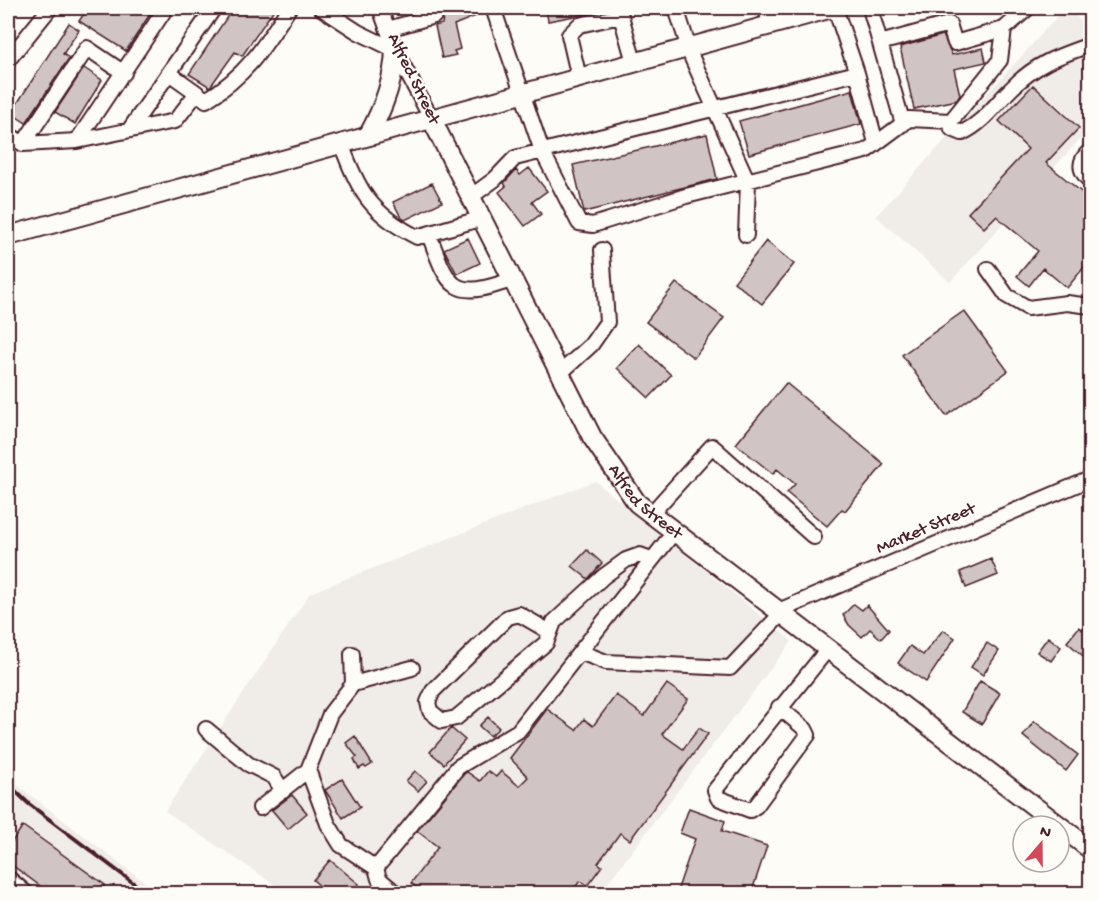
<svg xmlns="http://www.w3.org/2000/svg" width="1098" height="901" viewBox="0 0 1098 901" font-family="'Gochi Hand',sans-serif">
<style>
.built{fill:#f0ece8}
.building{fill:#d0c5c4;stroke:#4a1f2b;stroke-width:1.5}
.lines{fill:none;stroke-linecap:round;stroke-linejoin:round}
.minor-casing{stroke:#4a1f2b;stroke-width:18}
.major-casing{stroke:#4a1f2b;stroke-width:22}
.minor{stroke:#fdfcf7;stroke-width:14}
.major{stroke:#fdfcf7;stroke-width:18}
.rail{stroke:#4a1f2b;stroke-width:4}
.labels{text-anchor:middle;dominant-baseline:central;stroke-width:4.5;stroke-linejoin:round;paint-order:stroke}
.street-label{font-size:18px;fill:#4a1f2b;stroke:#fdfcf7}
</style>
<rect width="100%" height="100%" fill="#fdfcf7"/>
<filter id="ink" filterUnits="userSpaceOnUse"><feTurbulence type="fractalNoise" baseFrequency=".0167" numOctaves="2"/><feDisplacementMap in="SourceGraphic" scale="12" xChannelSelector="R" yChannelSelector="G"/><feConvolveMatrix kernelMatrix="1 2 1 2 8 2 1 2 1" color-interpolation-filters="sRGB"/></filter>
<g filter="url(#ink)">
<path class="built" d="M 1065,8 L 1069,8 L 1090,32 L 1090,128 L 950,282 L 876,216 Z
M 595,481 L 792,641 L 600,893 L 287,893 L 165,811 L 310,593 Z
M 8,778 L 159,893 L 8,893 Z"/>
<path class="building" d="M 88,8 L 154,8 L 126,51 L 79,21 Z
M 233,8 L 275,8 L 242,56 L 235,52 L 210,87 L 189,74 Z
M 450,8 L 470,8 L 476,16 L 454,25 L 460,49 L 454,51 L 456,55 L 442,58 L 435,26 L 442,24 L 443,18 L 453,15 Z
M 546,8 L 601,8 L 601,11 L 548,21 Z
M 69,23 L 79,30 L 63,54 L 69,58 L 26,123 L 11,113 Z
M 943,35 L 952,55 L 983,48 L 986,62 L 954,69 L 960,95 L 957,100 L 914,109 L 900,47 Z
M 84,68 L 102,80 L 75,124 L 55,112 Z
M 1033,85 L 1079,128 L 1046,163 L 1090,199 L 1090,260 L 1067,288 L 1043,268 L 1029,286 L 1017,276 L 1038,251 L 996,216 L 984,228 L 968,213 L 1028,149 L 999,121 Z
M 852,90 L 861,124 L 749,154 L 739,121 Z
M 707,134 L 717,179 L 584,212 L 573,165 Z
M 529,168 L 547,191 L 532,202 L 541,214 L 525,226 L 499,192 L 506,186 L 504,183 L 516,170 L 520,175 Z
M 432,183 L 442,202 L 405,220 L 401,217 L 393,202 Z
M 468,238 L 480,263 L 457,274 L 444,249 Z
M 766,241 L 794,264 L 762,304 L 734,282 Z
M 676,283 L 724,318 L 694,358 L 646,322 Z
M 964,311 L 1008,371 L 946,416 L 902,355 Z
M 639,344 L 671,375 L 649,398 L 617,368 Z
M 786,383 L 884,464 L 845,511 L 842,509 L 827,526 L 787,493 L 795,484 L 777,469 L 773,474 L 736,444 Z
M 587,550 L 602,563 L 588,579 L 572,566 Z
M 991,559 L 998,575 L 966,588 L 960,572 Z
M 854,604 L 862,610 L 867,605 L 889,630 L 881,639 L 870,629 L 862,637 L 849,625 L 843,615 Z
M 1090,620 L 1090,662 L 1067,642 L 1079,627 L 1082,630 Z
M 943,630 L 955,638 L 926,682 L 898,663 L 910,646 L 923,655 Z
M 1048,637 L 1061,647 L 1051,661 L 1037,652 Z
M 987,643 L 999,651 L 983,675 L 971,667 Z
M 980,681 L 1000,693 L 982,724 L 962,712 Z
M 667,684 L 688,699 L 662,734 L 683,749 L 699,728 L 708,734 L 630,840 L 620,833 L 598,863 L 602,866 L 587,886 L 580,881 L 570,894 L 426,894 L 411,883 L 438,847 L 417,831 L 464,774 L 467,772 L 480,781 L 488,771 L 496,777 L 501,771 L 519,786 L 528,777 L 510,758 L 547,709 L 576,730 L 584,719 L 593,726 L 616,695 L 644,716 Z
M 488,717 L 499,728 L 490,736 L 479,726 Z
M 1034,721 L 1078,755 L 1066,771 L 1023,736 Z
M 451,728 L 465,740 L 444,764 L 430,752 Z
M 355,736 L 372,764 L 366,768 L 364,766 L 359,769 L 354,759 L 357,757 L 346,743 Z
M 415,771 L 427,781 L 418,791 L 406,781 Z
M 342,779 L 360,807 L 343,818 L 325,790 Z
M 292,795 L 307,813 L 288,829 L 272,810 Z
M 689,808 L 725,821 L 722,831 L 767,846 L 751,894 L 676,894 L 695,839 L 680,833 Z
M 23,826 L 105,885 L 99,894 L 51,894 L 8,862 L 8,847 Z
M 330,860 L 359,884 L 351,894 L 329,894 L 313,880 Z"/>
<g class="lines">
<g class="minor-casing">
<path id="minor" d="M 321,8 L 358,32 L 395,50
M 380,8 L 395,50 L 431,118
M 493,8 L 542,151 L 579,223 L 593,225 L 686,196 L 866,151 L 909,119 L 951,121 L 1000,60 L 1004,29 L 1028,8
M 676,8 L 692,58 L 748,182 L 746,235
M 766,8 L 770,24
M 870,8 L 903,124
M 388,29 L 434,16
M 880,43 L 949,24 L 955,43 L 1004,29
M 8,60 L 50,8
M 169,73 L 197,93
M 857,73 L 876,143
M 579,78 L 569,35 L 579,25 L 621,16 L 634,62
M 951,121 L 952,129 L 962,133 C 983,123 994,106 1010,90 C 1035,64 1058,56 1090,45
M 130,129 L 214,8
M 8,134 L 23,144 L 77,141 L 175,121 L 197,93 L 206,100 C 247,75 264,47 289,8
M 77,141 L 166,8
M 341,143 C 358,191 371,214 417,237 L 483,218
M 23,144 L 87,48 L 124,73
M 1090,151 C 1078,161 1079,171 1090,181
M 472,196 L 495,179 L 515,158 L 857,73 L 835,8
M 429,234 C 449,290 453,301 514,279
M 988,269 L 1007,296 L 1028,308 L 1067,303 L 1090,306
M 559,374 L 591,345 L 607,322 L 602,250
M 651,514 L 712,446 L 814,537
M 776,612 L 1090,479
M 550,632 L 519,614 L 508,617 L 433,691 L 428,702 L 430,711 L 442,721 L 456,718 L 546,643 L 554,622 L 604,576 L 626,560 L 640,555 L 651,559
M 580,652 L 606,662 L 730,668 L 780,615
M 352,654 L 353,684
M 779,707 L 805,729 L 808,735 L 756,806 L 750,810 L 718,798 L 715,790 L 827,650
M 206,729 L 248,764 L 274,777 L 283,791
M 260,808 L 308,770
M 376,868 L 341,845 L 328,824 L 308,770 L 330,714 L 353,684 L 412,668
M 8,878 L 27,894
M 397,894 L 379,879 L 376,868 L 458,767 L 518,731 L 674,532"/>
</g>
<g class="major-casing">
<g id="major">
<path id="s1" d="M 431,118 L 592,437 L 637,503 L 1090,849"/>
<path d="M 368,136 C 383,109 394,81 395,50"/>
<path d="M 8,236 L 832,8"/>
</g>
</g>
<use href="#minor" class="minor"/>
<use href="#major" class="major"/>
<path class="rail" d="M 8,784 L 29,804 L 148,894"/>
</g>
</g>
<g class="labels">
<g class="street-label">
<text transform="translate(413 79) rotate(64)">Alfred Street</text>
<text stroke="none"><textPath href="#s1" startOffset="442">Alfred Street</textPath></text>
<text transform="translate(926 529) rotate(-23)">Market Street</text>
</g>
</g>
<rect width="1098" height="901" fill="none" stroke="#fdfcf7" stroke-width="30"/>
<rect x="15" y="15" width="1068" height="871" fill="none" stroke="#4a1f2b" stroke-width="2" filter="url(#ink)"/>
<g transform="translate(1041 844) rotate(20)"><circle r="28" fill="#fdfcf7" stroke="#b5a4a5" stroke-width="1.5"/>
<path d="M0-4.5L10 22L0 15L-10 22Z" fill="#d1495b"/>
<text y="-9" font-size="16" font-weight="bold" text-anchor="middle" fill="#4a1f2b">N</text>
</g>
</svg>
